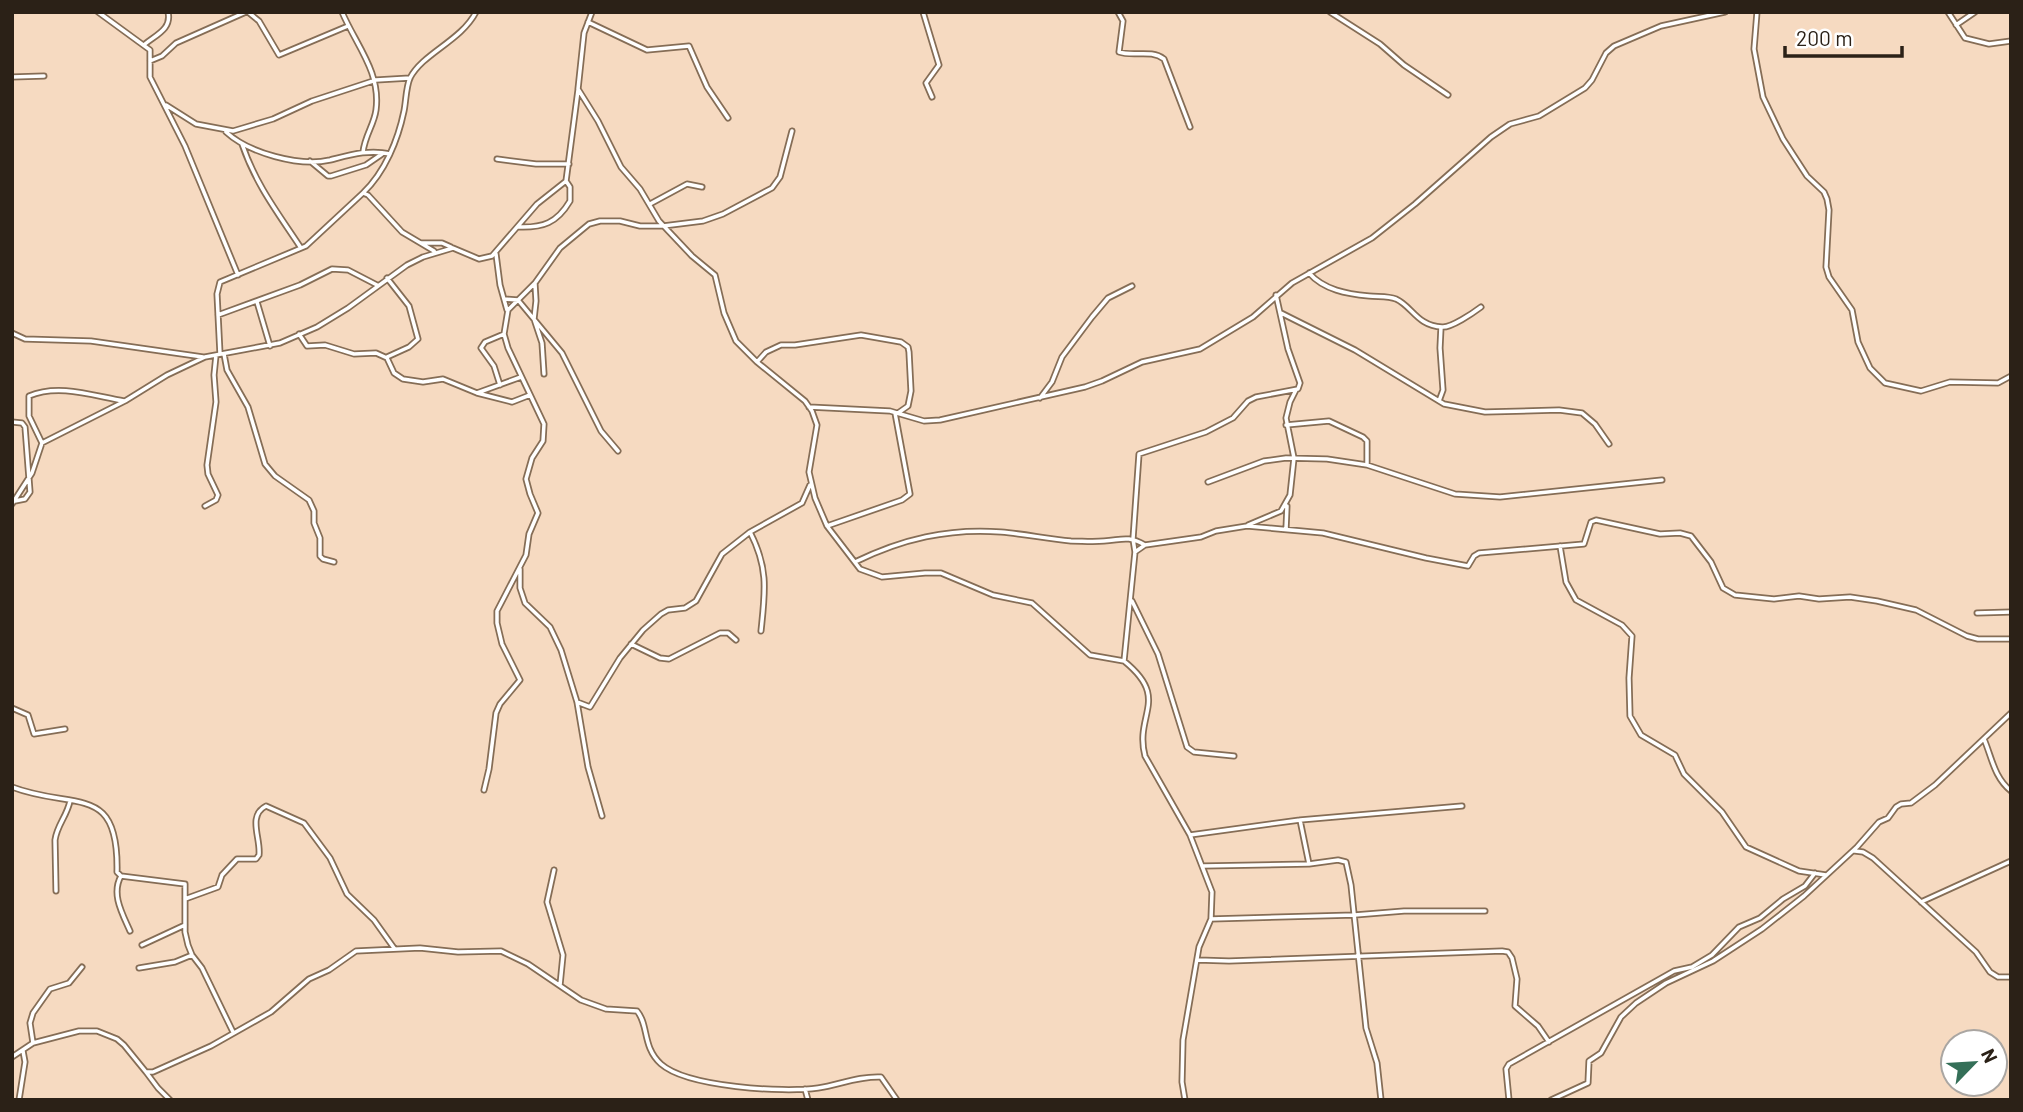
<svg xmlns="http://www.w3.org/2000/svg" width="2023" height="1112" viewBox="0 0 2023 1112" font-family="Barlow,sans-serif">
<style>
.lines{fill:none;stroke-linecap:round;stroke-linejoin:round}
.street-casing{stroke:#856d56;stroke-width:7}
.street{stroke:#fff;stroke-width:3.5}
</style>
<rect width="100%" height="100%" fill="#f6dac1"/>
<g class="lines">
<g class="street-casing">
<path id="street" d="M 98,12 L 150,50 L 150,77 L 185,146 L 238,275
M 248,12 L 259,21 L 279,55 L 348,26
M 342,12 C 356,45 381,72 376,110 C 374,125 365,135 363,152
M 592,12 L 584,33 L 578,89 L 598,121 L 621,167 L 640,189 L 659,221 L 692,256 L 715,275 L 724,313 L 736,341 L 757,362 L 805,401 L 812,411 L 817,425 L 809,472 L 815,498 L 827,526 L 860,569 L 882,577 L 925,573 L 941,573 L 993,595 L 1032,603 L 1090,655 L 1124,661 C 1171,699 1134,714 1145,756 L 1190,835 L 1212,892 L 1211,919 L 1199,947 L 1183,1040 L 1182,1082 L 1185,1100
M 923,12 L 939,65 L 926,83 L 932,97
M 1118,12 L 1123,21 L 1119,52 C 1133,57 1151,49 1164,59 L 1190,127
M 1330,12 L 1380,44 L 1404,65 L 1448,95
M 1757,12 L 1754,49 L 1763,97 L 1783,139 L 1807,176 L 1824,192 L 1827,199 L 1829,210 L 1826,267 L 1829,277 L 1852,310 L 1858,342 L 1870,368 L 1885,383 L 1921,391 L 1950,382 L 1998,383 L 2011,376
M 1948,12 L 1965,38 L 1989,44 L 2011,41
M 588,22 L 647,50 L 689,46 L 707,87 L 728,118
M 1956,25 L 1975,12
M 145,44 C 156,35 172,29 168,12
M 150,61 L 162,56 L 176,43 L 246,12
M 12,77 L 44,76
M 166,105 L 196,124 L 233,131 L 273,119 L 312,101 L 376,80 L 410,78
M 226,132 C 249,153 299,167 330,160 C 350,155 369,149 390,154
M 242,144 C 256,185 278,213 301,248
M 497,159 L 536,164 L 569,164
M 310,161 L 328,176 L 331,176 L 366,165 L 382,154
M 363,193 C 385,172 398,140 404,111 C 406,101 406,87 410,78 C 423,53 461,41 476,12
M 650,204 L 687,184 L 702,187
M 518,227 C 543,228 557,223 570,201 L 570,187 L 566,181
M 421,243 L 442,243 L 451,247
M 496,254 L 500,285 L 507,310
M 1309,273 C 1324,290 1347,294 1369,296 C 1378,297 1388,296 1396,299 C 1412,306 1417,326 1442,327 C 1451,328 1473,313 1481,307
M 387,278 L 409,306 L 418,339 L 409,347 L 387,357
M 535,284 L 536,301 L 534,319 L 542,343 L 544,374
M 505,299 L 518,300 L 562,353 L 601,431 L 618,451
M 257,302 L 270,346
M 1281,313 L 1355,350 L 1444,404 L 1485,412 L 1559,410 L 1582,413 L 1595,424 L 1609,444
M 218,315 L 300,285 L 332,269 L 348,270 L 377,285
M 12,333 L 25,339 L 91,341 L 203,357
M 299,334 L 307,346 L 325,345 L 354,354 L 376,353 L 387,358 L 394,373 L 403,379 L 423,382 L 443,379 L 477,393 L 512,402 L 530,395
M 220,354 L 217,294 L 220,282 L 306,246 L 363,193 L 368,195 L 402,232 L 434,251
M 224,354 L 227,370 L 248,407 L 265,464 L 275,476 L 309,500 L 314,511 L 314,523 L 320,538 L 320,556 L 323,559 L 334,562
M 757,362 L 766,352 L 781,345 L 795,345 L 861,335 L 901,342 L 908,347 L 909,352 L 911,391 L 908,406 L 898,413
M 500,385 L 494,366 L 481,348 L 485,342 L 504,334
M 477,393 L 521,377
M 1040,398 L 1052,382 L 1062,357 L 1092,317 L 1108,298 L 1132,286
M 1439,401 L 1443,390 L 1440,348 L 1441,327
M 809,407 L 890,411 L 924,421 L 940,420 L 1085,387 L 1102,381 L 1142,362 L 1200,349 L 1253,317 L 1292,283 L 1372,238 L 1415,204 L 1491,137 L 1510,124 L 1539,116 L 1585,88 L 1592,80 L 1606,53 L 1614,46 L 1661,26 L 1725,12
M 12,422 L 22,423 L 25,427 L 30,492 L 25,499 L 15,501
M 1286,425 L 1329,421 L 1363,437 L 1367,441 L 1367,464
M 42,443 L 125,401 L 167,375 L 205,357 L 280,343 L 317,327 L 348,308 L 407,265 L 423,257 L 453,248 L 479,259 L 492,256 L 537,204 L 566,181 L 578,90
M 1208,482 L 1264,461 L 1286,458 L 1327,459 L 1367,465 L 1455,494 L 1500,497 L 1662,480
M 12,504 L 32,473 L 42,443 L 29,416 L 29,396 C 59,383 94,396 124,401
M 205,506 L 216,500 L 218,495 L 208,474 L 207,465 L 216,402 L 214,375 L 216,355
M 1248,525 L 1281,511 L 1290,495 L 1294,458 L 1286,418 L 1290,402 L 1296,390
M 827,526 L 902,500 L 910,494 L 895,413
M 1286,529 L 1287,506
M 750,532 C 769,569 765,592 761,631
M 1560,546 L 1566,582 L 1576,600 L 1622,625 L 1632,636 L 1629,678 L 1630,716 L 1641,735 L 1675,755 L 1684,774 L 1722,812 L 1746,847 L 1799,871 L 1826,875
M 1135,552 L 1145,545 L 1201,537 L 1216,531 L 1247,526 L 1323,533 L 1426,558 L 1468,566 L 1474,556 L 1479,553 L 1584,544 L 1591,522 L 1596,520 L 1660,534 L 1680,533 L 1691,536 L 1711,562 L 1723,588 L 1735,595 L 1774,599 L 1799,596 L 1819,599 L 1850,597 L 1877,601 L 1916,610 L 1967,636 L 1978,639 L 2011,639
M 855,562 C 902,539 948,528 1001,532 C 1025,534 1048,539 1071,541 C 1082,541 1093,542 1104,541 C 1122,540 1127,535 1145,545
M 520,569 L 520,588 L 525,603 L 550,627 L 561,650 L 577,702 L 588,767 L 602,816
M 1132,601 L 1158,654 L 1187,747 L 1194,752 L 1234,756
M 1977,613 L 2011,612
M 631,644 L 660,658 L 669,659 L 720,633 L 728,633 L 736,640
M 1124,661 L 1135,552 L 1133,539 L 1139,454 L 1206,432 L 1233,418 L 1248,401 L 1256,397 L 1298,389 L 1300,383 L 1288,349 L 1276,295
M 577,702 L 590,707 L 620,658 L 643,630 L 661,614 L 668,610 L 685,608 L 696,601 L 722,554 L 750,532 L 802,503 L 810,485
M 12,708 L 28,715 L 34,734 L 65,729
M 1984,739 C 1992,758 1994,777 2011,791
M 12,787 C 75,811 119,782 117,872 L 121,876 L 185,884 L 185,932 L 188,945 L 192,955 L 202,968 L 233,1032
M 484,790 L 489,769 L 496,713 L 500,704 L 520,680 L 502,644 L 497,623 L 497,611 L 526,555 L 529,534 L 538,513 L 530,494 L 526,479 L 532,458 L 543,441 L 544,424 L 508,348 L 504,334 L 508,310 L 535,283 L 560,248 L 589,224 L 600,221 L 620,221 L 640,226 L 663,226 L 703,221 L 723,214 L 772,188 L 780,177 L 792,131
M 1300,820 L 1309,864
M 1190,835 L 1300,820 L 1462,806
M 1855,851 L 1863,852 L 1873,858 L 1976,952 L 1990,972 L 1998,977 L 2011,977
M 1203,866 L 1309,864 L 1338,860 L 1346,862 L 1351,885 L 1366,1028 L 1377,1063 L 1381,1100
M 554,870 L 547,902 L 563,955 L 560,985
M 121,876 C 111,894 122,913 130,931
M 56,891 L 55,840 C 57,825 67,816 70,801
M 185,899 L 218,887 L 222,875 L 237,859 L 256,859 L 259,855 C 261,838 247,816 266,806 L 304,823 L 330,858 L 347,894 L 374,920 L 394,948
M 1921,902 L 2011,861
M 1211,919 L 1355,915 L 1404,911 L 1485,911
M 142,945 L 185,925
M 1198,960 L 1229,961 L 1502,951 L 1508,952 L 1512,958 L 1517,979 L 1515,1006 L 1538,1026 L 1549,1042
M 139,968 L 175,962 L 192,955
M 33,1043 L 30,1023 L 33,1013 L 50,989 L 69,983 L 82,967
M 12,1057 L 33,1043 L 79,1031 L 97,1031 L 117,1039 L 124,1045 L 146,1072 L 153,1072 L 211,1046 L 271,1012 L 309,979 L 329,970 L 356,951 L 420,948 L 458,952 L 501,951 L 528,964 L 581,1000 L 606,1009 L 637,1011 C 649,1025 642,1047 661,1064 C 687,1087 783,1093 818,1088 C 839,1085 858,1076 881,1077 L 897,1100
M 146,1072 L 158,1088 L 170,1100
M 805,1089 L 808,1100
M 19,1100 L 25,1062 L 23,1051
M 1509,1100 L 1506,1069 L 1509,1064 L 1674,971 L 1692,967 L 1712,955 L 1739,927 L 1760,918 L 1783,899 L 1805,886 L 1815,873
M 1551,1100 L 1588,1083 L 1589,1061 L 1601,1053 L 1621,1017 L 1636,1003 L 1666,983 L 1713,961 L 1762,929 L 1804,896 L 1857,847 L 1879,822 L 1888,818 L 1896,807 L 1901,804 L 1911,803 L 1935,785 L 2011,713"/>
</g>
<use href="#street" class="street"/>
</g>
<rect width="2023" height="1112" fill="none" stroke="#2b2117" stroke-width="28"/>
<g transform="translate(1974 1063) rotate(65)"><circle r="33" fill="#ffffff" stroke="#aaa6a2" stroke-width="2"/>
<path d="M0-5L12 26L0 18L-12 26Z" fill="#346f58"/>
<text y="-10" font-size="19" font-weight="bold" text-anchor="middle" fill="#2b2117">N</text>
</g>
<path d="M1785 46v10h117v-10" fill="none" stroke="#2b2117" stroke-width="3.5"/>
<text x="1796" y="46" font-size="21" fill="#2b2117" stroke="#ffffff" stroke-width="5" paint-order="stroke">200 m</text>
</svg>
